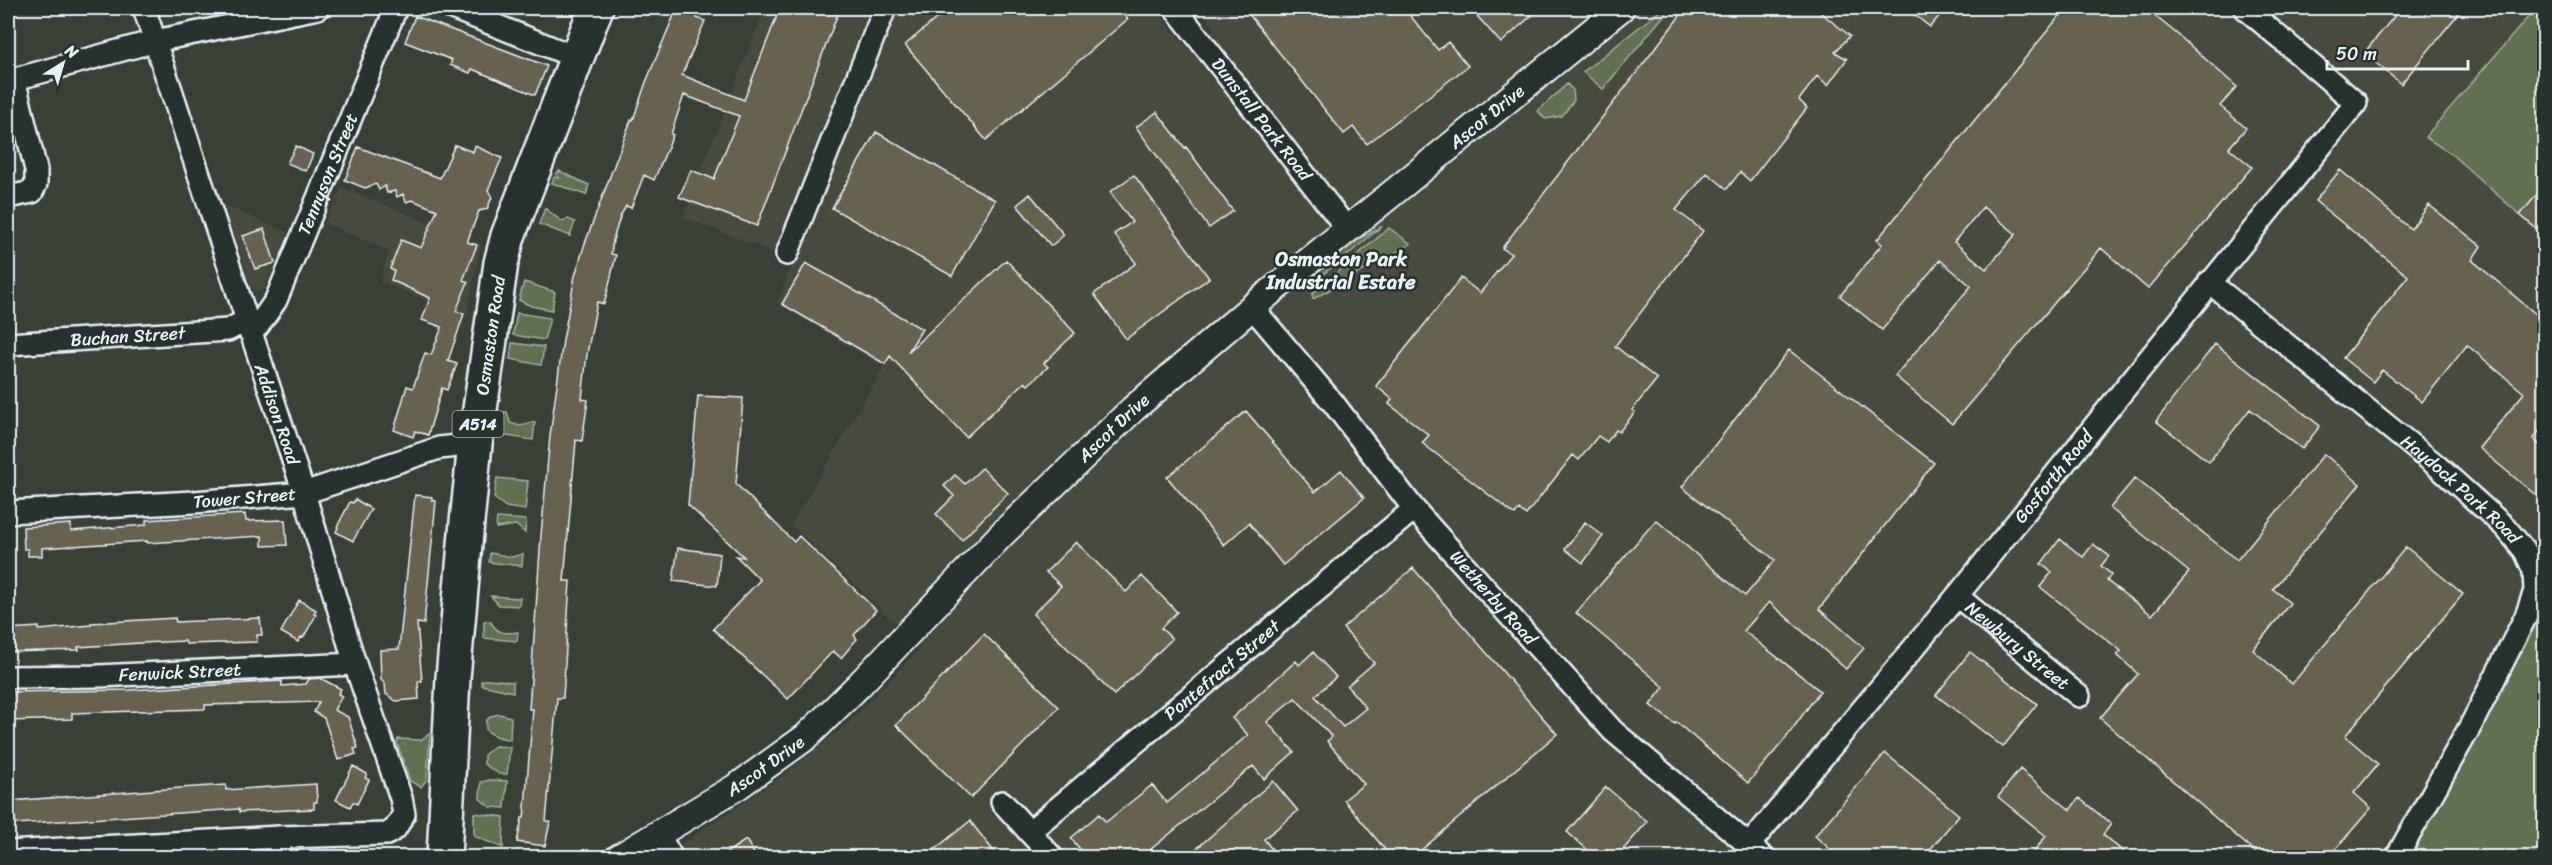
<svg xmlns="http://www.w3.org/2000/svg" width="2552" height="865" viewBox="0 0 2552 865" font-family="Sriracha,sans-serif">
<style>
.built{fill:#464b3e}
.green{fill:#607051;stroke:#a4b0a4;stroke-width:1.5}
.building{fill:#66624f;stroke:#e8f1f8;stroke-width:1.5;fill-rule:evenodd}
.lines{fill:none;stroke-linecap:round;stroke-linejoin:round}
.minor-casing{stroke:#e8f1f8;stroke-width:26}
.tertiary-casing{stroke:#e8f1f8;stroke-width:30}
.primary-casing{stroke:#e8f1f8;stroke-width:38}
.minor{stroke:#26332d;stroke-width:21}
.tertiary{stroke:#26332d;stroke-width:26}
.primary{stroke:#26332d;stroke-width:33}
.labels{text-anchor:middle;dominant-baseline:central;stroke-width:5;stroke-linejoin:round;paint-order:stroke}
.shield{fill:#26332d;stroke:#aeb8bb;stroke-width:1.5}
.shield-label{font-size:16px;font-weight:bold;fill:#e8f1f8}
.street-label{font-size:18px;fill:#e8f1f8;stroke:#26332d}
.neighbourhood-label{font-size:20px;font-weight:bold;fill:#e8f1f8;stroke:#26332d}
</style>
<rect width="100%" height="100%" fill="#394137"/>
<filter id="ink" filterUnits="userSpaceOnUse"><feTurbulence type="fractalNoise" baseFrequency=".0167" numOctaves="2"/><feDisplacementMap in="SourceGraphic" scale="12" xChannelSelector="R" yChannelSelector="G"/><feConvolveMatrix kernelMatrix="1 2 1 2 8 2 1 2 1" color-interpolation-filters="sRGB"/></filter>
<g filter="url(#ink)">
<path class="built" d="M 765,8 L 1155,8 L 1189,50 L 1215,28 L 1199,8 L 2536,8 L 2425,137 L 2450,153 L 2544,236 L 2544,589 L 2537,614 L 2476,739 L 2408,857 L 661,858 L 780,778 L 849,723 L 921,647 L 791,525 L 884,367 L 777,303 L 794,260 L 683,217 Z
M 342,187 L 481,245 L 467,314 L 380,282 L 389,251 L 325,223 Z
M 224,205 L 289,233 L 262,291 L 257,292 L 252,288 Z"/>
<path class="green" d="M 2536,8 L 2544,8 L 2544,236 L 2450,153 L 2425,137 Z
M 1662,9 L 1666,13 L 1603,89 L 1583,72 Z
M 1567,84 L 1573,90 L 1574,100 L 1562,116 L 1545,119 L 1538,111 Z
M 559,171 L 589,185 L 586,195 L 552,183 L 554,177 L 559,178 L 556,174 Z
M 545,208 L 561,221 L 568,219 L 575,222 L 570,236 L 539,224 Z
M 1382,226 L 1350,253 L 1309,285 L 1307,281 L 1353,243 Z
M 1389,228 L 1411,244 L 1313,299 L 1312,294 Z
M 524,282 L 555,292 L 552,310 L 531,306 L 519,300 Z
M 517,313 L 550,318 L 544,340 L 513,335 Z
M 512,343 L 544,347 L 541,365 L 510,359 Z
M 503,412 L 507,412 L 510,423 L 520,426 L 535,422 L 533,440 L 500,435 Z
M 497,478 L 528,481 L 525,510 L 506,507 L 494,498 Z
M 497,518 L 526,520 L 525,533 L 516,525 L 496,528 Z
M 490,553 L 512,557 L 523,554 L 522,566 L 489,562 Z
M 2544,589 L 2544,857 L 2408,858 L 2476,739 L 2537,614 Z
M 491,596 L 520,598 L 519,606 L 499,605 Z
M 484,621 L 490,621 C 498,634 503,634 518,632 L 517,641 L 484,638 Z
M 490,679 L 513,682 L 513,692 L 482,685 L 481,681 Z
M 499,714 L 511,717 L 510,740 L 495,736 L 486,730 L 486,721 L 491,716 Z
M 430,733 L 427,779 L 421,787 L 410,781 L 397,743 L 398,739 L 421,740 Z
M 495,746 L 510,747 L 507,774 L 499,774 L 484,764 L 484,755 Z
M 490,780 L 507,781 L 505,808 L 490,807 L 480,799 L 481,782 Z
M 474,813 L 504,817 L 503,848 L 474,836 Z"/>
<path class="building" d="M 677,8 L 701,8 L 697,18 L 705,21 L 682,75 L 744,100 L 780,8 L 840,8 L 757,226 L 679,197 L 691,170 L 714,179 L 739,116 L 684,95 L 671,134 L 673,135 L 654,180 L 644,175 L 631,208 L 626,206 L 620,217 L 613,240 L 611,254 L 616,255 L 608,289 L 604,304 L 597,302 L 587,354 L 582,399 L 588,400 L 582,441 L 576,440 L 564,581 L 570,581 L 563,698 L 557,698 L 546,821 L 550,822 L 545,846 L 517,842 L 522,818 L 524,818 L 527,782 L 533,709 L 529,709 L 541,536 L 550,436 L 563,340 L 575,276 L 584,246 L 631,120 L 633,120 L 646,82 Z
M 949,8 L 1118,8 L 1128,19 L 986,140 L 905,45 Z
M 1244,8 L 1404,8 L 1438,50 L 1448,42 L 1468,66 L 1367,144 L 1353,127 L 1344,134 Z
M 1470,8 L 1540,8 L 1501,43 Z
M 1686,8 L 1815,8 L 1850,36 L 1835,52 L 1847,59 L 1828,85 L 1817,76 L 1799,100 L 1807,108 L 1750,181 L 1740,172 L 1727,189 L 1707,173 L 1676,210 L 1703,231 L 1615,346 L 1657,379 L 1632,410 L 1635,412 L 1619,432 L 1616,430 L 1607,442 L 1598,436 L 1579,460 L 1573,455 L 1526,515 L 1519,509 L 1515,515 L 1422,443 L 1429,435 L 1389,404 L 1392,399 L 1376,386 L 1461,278 L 1480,293 L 1511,254 L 1502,248 Z
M 1906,8 L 1946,8 L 1930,27 Z
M 2066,8 L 2145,8 L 2177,34 L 2237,87 L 2220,106 L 2246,128 L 2229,148 L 2252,167 L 2148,289 L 2101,248 L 1952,424 L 1895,376 L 1971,286 L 1940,260 L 1882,330 L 1840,296 L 1882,244 L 1877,240 ZM 1983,207 L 2016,234 L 1986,269 L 1954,242 Z
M 2401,8 L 2463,8 L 2401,84 L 2364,53 Z
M 415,16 L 547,66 L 535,95 L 472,69 L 470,73 L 450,65 L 452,60 L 405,42 Z
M 1157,112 L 1185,148 L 1186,147 L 1233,211 L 1209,228 L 1136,127 Z
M 876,132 L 995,200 L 952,276 L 832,208 Z
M 455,145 L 473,152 L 475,146 L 502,158 L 488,190 L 492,197 L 487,209 L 479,211 L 467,242 L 477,245 L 463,280 L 468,282 L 456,311 L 464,314 L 448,361 L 457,364 L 447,390 L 442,388 L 428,435 L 415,431 L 413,437 L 394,430 L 407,386 L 413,388 L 425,353 L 431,355 L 442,327 L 422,320 L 430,298 L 391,280 L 394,271 L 390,269 L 401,240 L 421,248 L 437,210 L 412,200 L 406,202 L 403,194 L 397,197 L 395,191 L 387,193 L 385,186 L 379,190 L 376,184 L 365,188 L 345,180 L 358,147 L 440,178 Z
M 296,146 L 313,154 L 306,171 L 287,163 Z
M 2340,170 L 2411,229 L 2429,205 L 2481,246 L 2472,260 L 2544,321 L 2544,425 L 2533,439 L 2544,449 L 2544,502 L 2479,448 L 2524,393 L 2467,345 L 2422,402 L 2382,370 L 2373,382 L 2343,358 L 2408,276 L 2315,201 Z
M 1134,175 L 1209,278 L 1126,339 L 1094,294 L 1136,263 L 1114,234 L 1132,222 L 1110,192 Z
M 2544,186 L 2544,235 L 2520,215 Z
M 1030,194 L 1064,235 L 1051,246 L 1017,205 Z
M 264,229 L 275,263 L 255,269 L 243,236 Z
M 1006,260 L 1075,333 L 1044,363 L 1048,367 L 1028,385 L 1025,382 L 966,437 L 890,356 L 885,364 L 782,304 L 806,263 L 922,329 L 908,352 Z
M 2215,344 L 2320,426 L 2302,449 L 2250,409 L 2209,462 L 2156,421 Z
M 1789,350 L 1934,463 L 1819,609 L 1864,648 L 1846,669 L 1769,602 L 1744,631 L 1820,691 L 1786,738 L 1748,783 L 1676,722 L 1675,724 L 1650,705 L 1664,687 L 1576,613 L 1656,520 L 1745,596 L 1775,560 L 1682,487 Z
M 698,396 L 743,398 L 736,484 L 794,542 L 799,536 L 876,610 L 854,635 L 857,639 L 841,658 L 833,651 L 788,699 L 713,629 L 760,580 L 736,556 L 744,557 L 688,505 Z
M 1246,411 L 1315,492 L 1341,470 L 1364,498 L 1283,565 L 1249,523 L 1224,545 L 1167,477 Z
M 2324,454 L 2360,484 L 2273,589 L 2290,603 L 2253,650 L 2292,684 L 2406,547 L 2463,594 L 2345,736 L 2378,764 L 2354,793 L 2371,808 L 2328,858 L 2262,858 L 2100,718 L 2138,674 L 2117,655 L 2121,651 L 2040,587 L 2052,572 L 2041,564 L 2060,539 L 2083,557 L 2093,544 L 2109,556 L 2101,566 L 2111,574 L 2107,581 L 2152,615 L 2189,572 L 2110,508 L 2135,478 L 2237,560 Z
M 982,468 L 1008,493 L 962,540 L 936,514 L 954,496 L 944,486 L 955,475 L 965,484 Z
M 415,495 L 432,497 L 432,501 L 436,501 L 424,624 L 417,623 L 422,681 L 418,681 L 419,699 L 396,701 L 386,694 L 385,684 L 381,680 L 380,650 L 399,649 Z
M 355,499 L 371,509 L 353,541 L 336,532 L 338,528 L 337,527 L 350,502 L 353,503 Z
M 245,514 L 246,521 L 285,520 L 287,545 L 262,546 L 262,536 L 147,543 L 147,541 L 42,548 L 42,556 L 28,556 L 28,549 L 24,549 L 23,527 L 71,524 L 71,531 L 146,525 L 146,520 Z
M 1585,522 L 1603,536 L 1583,563 L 1565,549 Z
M 1076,542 L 1126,592 L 1142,576 L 1177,612 L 1161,628 L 1172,639 L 1114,695 L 1033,614 L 1061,586 L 1046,572 Z
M 678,548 L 720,554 L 717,586 L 673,581 Z
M 1413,568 L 1557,734 L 1412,858 L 1392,858 L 1344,800 L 1364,784 L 1327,741 L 1332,737 L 1295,698 L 1267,722 L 1294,752 L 1264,779 L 1253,766 L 1140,858 L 1087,858 L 1071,838 L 1099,814 L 1106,822 L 1152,785 L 1167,803 L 1248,735 L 1232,718 L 1296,661 L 1299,665 L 1313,652 L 1336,677 L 1315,696 L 1343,727 L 1366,708 L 1347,686 L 1374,663 L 1343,628 Z
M 299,600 L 316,610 L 314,614 L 316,615 L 303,638 L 301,637 L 298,642 L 281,632 Z
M 175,618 L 176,622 L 260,618 L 262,635 L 257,635 L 257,642 L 186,644 L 185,641 L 141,643 L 78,647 L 79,650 L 8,652 L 8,629 L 39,627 L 39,630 L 91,625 L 91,623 Z
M 984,634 L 1059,707 L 971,798 L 896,725 Z
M 1970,652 L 2037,704 L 2003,747 L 1936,695 Z
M 320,678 L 341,689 L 338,694 L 342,696 L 334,710 L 348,717 L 358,748 L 354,749 L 356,754 L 338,760 L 324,718 L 314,712 L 319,702 L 205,705 L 205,709 L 72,713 L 72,719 L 8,721 L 8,692 L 130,690 L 282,681 L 282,686 L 306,684 L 309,679 Z
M 1885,753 L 1959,815 L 1923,858 L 1840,858 L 1815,836 Z
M 353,766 L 367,774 L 365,778 L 369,780 L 357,804 L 353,802 L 350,807 L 336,800 Z
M 2020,769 L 2070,810 L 2079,798 L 2111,824 L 2103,835 L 2131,858 L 2029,858 L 2046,836 L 1998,797 Z
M 1273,781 L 1298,811 L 1264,839 L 1279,858 L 1186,858 Z
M 316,784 L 317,802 L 314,802 L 314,809 L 239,812 L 239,809 L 16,824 L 15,819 L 12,819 L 10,801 L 180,788 L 226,785 L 226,790 Z
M 1606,787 L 1647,822 L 1616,858 L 1597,858 L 1567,832 Z
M 970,821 L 999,858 L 924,858 Z
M 746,840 L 757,858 L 718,858 Z"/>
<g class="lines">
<g class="minor-casing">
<g id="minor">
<path d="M 452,8 L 575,57"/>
<path id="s1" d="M 1175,8 L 1348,230"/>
<path d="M 8,81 L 155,41 L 318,8"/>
<path d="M 8,197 L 32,192 L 36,184 L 36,170 L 14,79"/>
<path d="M 787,254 L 885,8"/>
<path id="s2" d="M 2209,282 L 2436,465 L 2505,527 L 2525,551 L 2534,571 L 2535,591 L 2526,616 L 2471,725 L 2396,858"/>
<path id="s3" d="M 1252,307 L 1334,404 L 1414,509 L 1613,731 L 1764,858"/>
<path id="s4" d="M 249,331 L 258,326 L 276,300 L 396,8"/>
<path id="s5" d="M 8,344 L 228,330 L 247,320"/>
<path id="s6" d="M 8,512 L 194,502 L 304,493 L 439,448 L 475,444"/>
<path id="s7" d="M 1957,596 L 2079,696"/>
<path id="s8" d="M 8,677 L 98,676 L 355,664"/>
<path d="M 1002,802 L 1052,857"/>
<path id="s9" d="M 1029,832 L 1414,509"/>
<path d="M 658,834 L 672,858"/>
<path id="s10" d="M 1749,845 L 1957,596 L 2356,103 L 2245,8"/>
<path d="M 8,852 L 280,837 L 387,834 L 395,829 L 404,814 L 401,798 L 355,664 L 304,493 L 144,8"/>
<path d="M 280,858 L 280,837"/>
</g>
</g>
<g class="tertiary-casing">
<g id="tertiary">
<path id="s11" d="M 618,858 L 738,786 L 806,737 L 858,686 L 1002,534 L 1133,409 L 1252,307 L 1621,8"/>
</g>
</g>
<g class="primary-casing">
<g id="primary">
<path id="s12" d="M 444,858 L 453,678 L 467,522 L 475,444 L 501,263 L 508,236 L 596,8"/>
</g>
</g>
<use href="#minor" class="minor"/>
<use href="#tertiary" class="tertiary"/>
<use href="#primary" class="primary"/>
</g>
</g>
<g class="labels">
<rect class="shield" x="452.5" y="411" width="51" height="26" rx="4.5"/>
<g class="shield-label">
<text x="478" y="424">A514</text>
</g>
<g class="street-label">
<text stroke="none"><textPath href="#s11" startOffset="1146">Ascot Drive</textPath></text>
<text stroke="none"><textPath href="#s1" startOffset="141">Dunstall Park Road</textPath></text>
<text stroke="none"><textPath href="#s4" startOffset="178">Tennyson Street</textPath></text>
<text stroke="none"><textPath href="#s12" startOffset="525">Osmaston Road</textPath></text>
<text stroke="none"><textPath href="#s5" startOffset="120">Buchan Street</textPath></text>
<text transform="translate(277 414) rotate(71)">Addison Road</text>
<text stroke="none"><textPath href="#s11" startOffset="660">Ascot Drive</textPath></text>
<text stroke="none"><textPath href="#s10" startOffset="478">Gosforth Road</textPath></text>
<text stroke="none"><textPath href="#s2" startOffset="326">Haydock Park Road</textPath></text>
<text stroke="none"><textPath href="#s6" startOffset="237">Tower Street</textPath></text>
<text stroke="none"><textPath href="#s3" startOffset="378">Wetherby Road</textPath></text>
<text stroke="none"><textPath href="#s7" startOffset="78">Newbury Street</textPath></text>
<text stroke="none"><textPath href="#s9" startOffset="252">Pontefract Street</textPath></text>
<text stroke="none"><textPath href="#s8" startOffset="172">Fenwick Street</textPath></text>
<text stroke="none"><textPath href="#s11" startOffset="174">Ascot Drive</textPath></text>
</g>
<g class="neighbourhood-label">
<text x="1341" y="259">Osmaston Park<tspan x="1341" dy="23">Industrial Estate</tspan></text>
</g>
</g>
<rect width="2552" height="865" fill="none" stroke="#26332d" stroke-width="30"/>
<rect x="15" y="15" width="2522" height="835" fill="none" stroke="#e8f1f8" stroke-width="2" filter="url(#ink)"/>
<g transform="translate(63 63) rotate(37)" stroke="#26332d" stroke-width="4.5" paint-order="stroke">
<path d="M0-4.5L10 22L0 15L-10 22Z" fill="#e8f1f8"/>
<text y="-9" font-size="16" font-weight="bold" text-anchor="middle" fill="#e8f1f8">N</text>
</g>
<path d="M2327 60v9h141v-9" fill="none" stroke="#e8f1f8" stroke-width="3"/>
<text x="2336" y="60" font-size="18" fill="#e8f1f8" stroke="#26332d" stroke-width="4.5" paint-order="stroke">50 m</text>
</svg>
